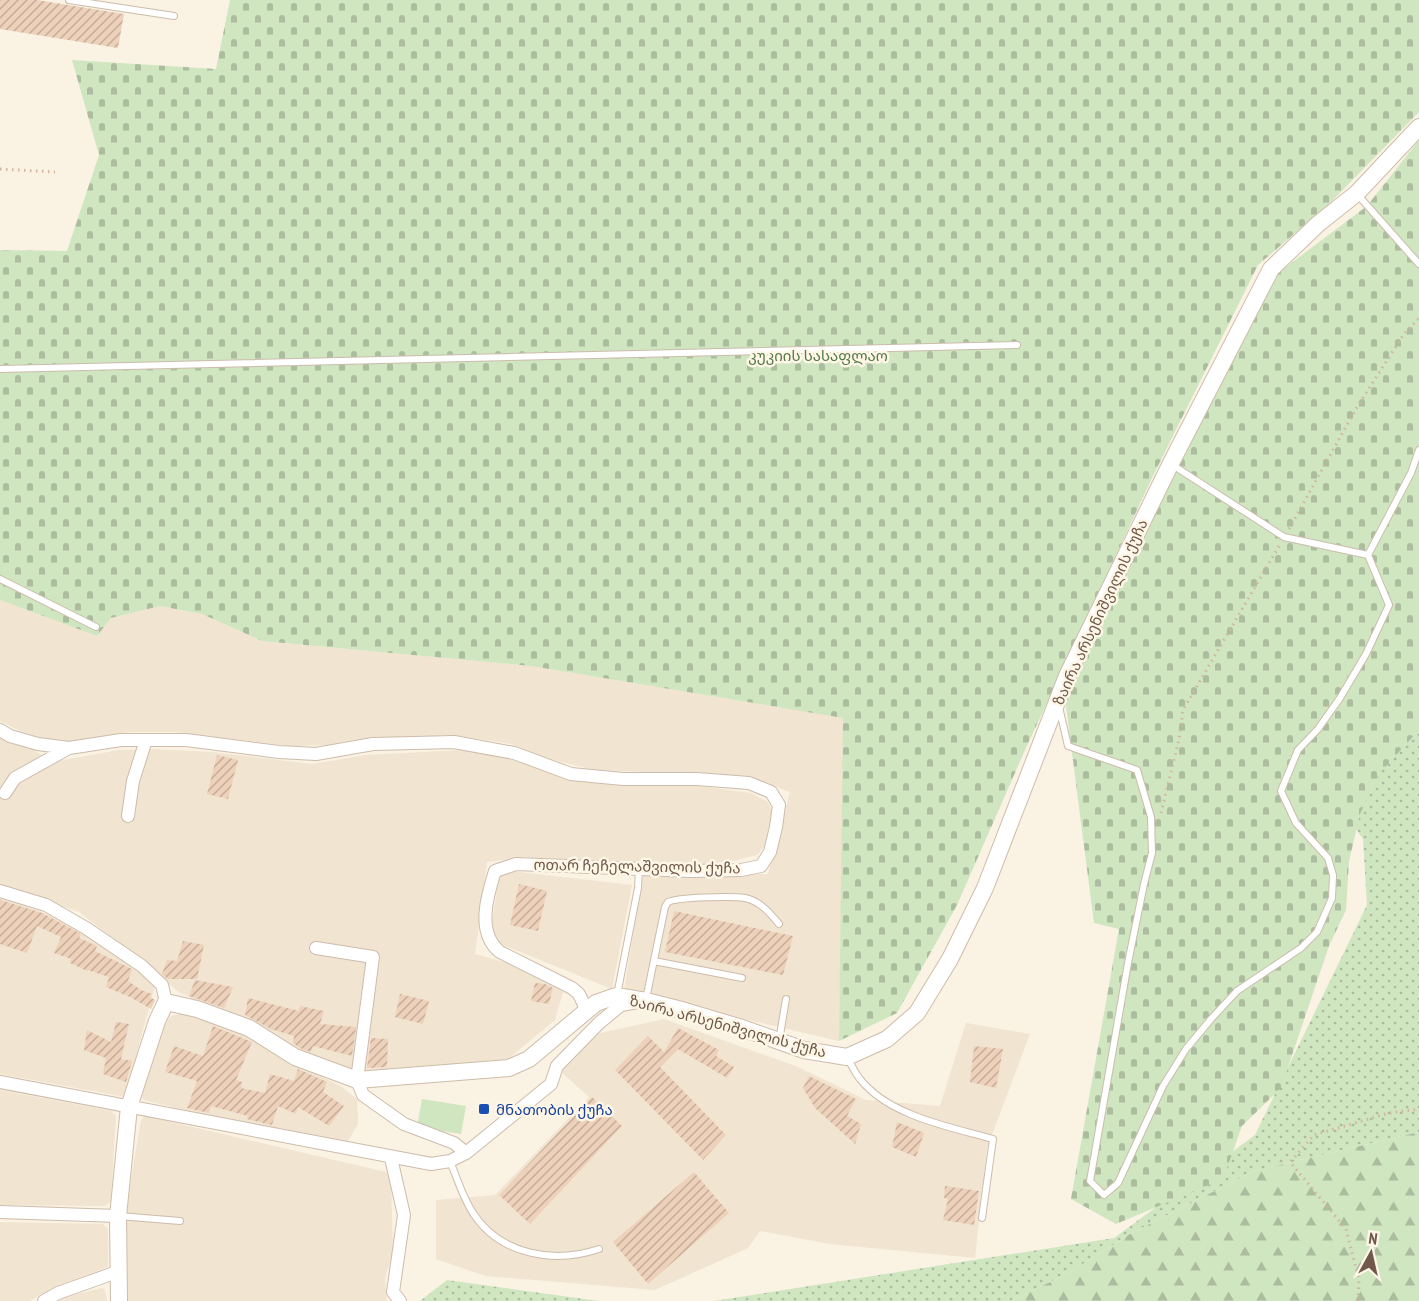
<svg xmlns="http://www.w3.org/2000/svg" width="1419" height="1301" viewBox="0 0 1419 1301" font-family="'PT Sans Narrow','Noto Sans Georgian',sans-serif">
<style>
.residential{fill:#f1e4d1}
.green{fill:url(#green-dots)}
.forest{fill:url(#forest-firs)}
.cemetery{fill:url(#cemetery-stones)}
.pitch{fill:#cfe6c1}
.building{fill:url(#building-hatch)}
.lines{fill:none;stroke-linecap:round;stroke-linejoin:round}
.lane-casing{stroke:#cdbcac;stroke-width:8}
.street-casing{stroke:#cdbcac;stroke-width:14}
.secondary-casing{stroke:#cfbcaa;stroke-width:18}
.path{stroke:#d2b59f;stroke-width:3;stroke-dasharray:1.5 4.5;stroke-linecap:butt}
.lane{stroke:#fff;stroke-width:6}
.street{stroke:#fff;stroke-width:12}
.secondary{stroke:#fff;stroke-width:16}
.transit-dot{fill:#1a4fb4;stroke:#fef6e7;stroke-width:2}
.labels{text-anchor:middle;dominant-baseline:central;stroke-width:5;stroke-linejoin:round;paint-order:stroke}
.park-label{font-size:15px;fill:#547a46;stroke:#fef6e7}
.street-label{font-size:15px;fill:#70594a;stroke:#fef6e7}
.transit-label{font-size:15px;fill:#164399;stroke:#fef6e7;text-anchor:start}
</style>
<defs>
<pattern id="green-dots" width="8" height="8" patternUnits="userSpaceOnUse" patternTransform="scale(1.5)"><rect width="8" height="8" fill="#cfe6c1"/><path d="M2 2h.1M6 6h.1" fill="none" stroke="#acbd9f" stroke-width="1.8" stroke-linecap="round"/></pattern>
<pattern id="forest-firs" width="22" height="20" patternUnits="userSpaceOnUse" patternTransform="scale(1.5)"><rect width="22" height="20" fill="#cfe6c1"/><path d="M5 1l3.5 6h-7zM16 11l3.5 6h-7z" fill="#acbd9f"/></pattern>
<pattern id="cemetery-stones" width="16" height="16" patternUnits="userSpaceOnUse" patternTransform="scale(1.5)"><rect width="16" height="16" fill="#cfe6c1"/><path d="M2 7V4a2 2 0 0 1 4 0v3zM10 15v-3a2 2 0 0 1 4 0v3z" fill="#acbd9f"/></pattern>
<pattern id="building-hatch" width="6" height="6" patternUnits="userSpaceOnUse" patternTransform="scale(1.5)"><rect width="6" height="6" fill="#eed1bb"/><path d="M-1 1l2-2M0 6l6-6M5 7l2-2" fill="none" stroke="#c5ad9a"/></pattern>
</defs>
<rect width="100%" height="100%" fill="#faf2e2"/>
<path class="residential" d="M 0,600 L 97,636 L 111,618 L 160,606 L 202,614 L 262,641 L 531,666 L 844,718 L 839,1041 L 624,991 L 643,874 L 768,874 L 790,792 L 747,776 L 594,770 L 542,757 L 511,744 L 453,735 L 351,740 L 328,745 L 292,746 L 176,732 L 129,732 L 67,742 L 52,741 L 20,731 L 0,721 Z
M 0,735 L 31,748 L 52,762 L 119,750 L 155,749 L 211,752 L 312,764 L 366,755 L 462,750 L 516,761 L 570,780 L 622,786 L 683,784 L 751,793 L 768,802 L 772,811 L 765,845 L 757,855 L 716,865 L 616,863 L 524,857 L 487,862 L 475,954 L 525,968 L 563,992 L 555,1020 L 508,1059 L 366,1072 L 351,1070 L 291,1046 L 179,992 L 139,958 L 79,912 L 0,884 Z
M 510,871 L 632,885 L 612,989 L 493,941 L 490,935 L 499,877 Z
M 0,896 L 70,923 L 125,957 L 155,986 L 125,1097 L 0,1074 Z
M 186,1013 L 236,1029 L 276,1053 L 342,1087 L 357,1099 L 358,1124 L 345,1146 L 299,1138 L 144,1100 L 141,1096 L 163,1027 L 171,1016 Z
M 664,1019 L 798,1067 L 866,1100 L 940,1106 L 966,1023 L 1030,1034 L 987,1148 L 975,1258 L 830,1244 L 760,1231 L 748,1248 L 655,1290 L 486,1276 L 436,1259 L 436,1200 L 495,1195 L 589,1097 L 559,1070 L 596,1034 Z
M 0,1090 L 111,1111 L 116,1116 L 111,1201 L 105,1206 L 0,1205 Z
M 145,1116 L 386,1172 L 391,1178 L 393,1252 L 385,1278 L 387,1301 L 124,1301 L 127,1203 L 141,1120 Z
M 0,1222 L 103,1224 L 108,1229 L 108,1267 L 54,1287 L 30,1301 L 0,1301 Z
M 102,1288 L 105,1290 L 107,1301 L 59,1301 L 65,1297 Z"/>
<path class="green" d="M 1419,631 L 1419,1132 L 1254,1171 L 1130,1234 L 1067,1274 L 1010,1301 L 714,1301 L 1114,1238 L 1255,1135 L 1367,905 L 1363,839 L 1327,788 Z
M 447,1280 L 599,1301 L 420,1301 Z"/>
<path class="forest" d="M 1419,1132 L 1419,1301 L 1010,1301 L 1067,1274 L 1130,1234 L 1254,1171 Z"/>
<path class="cemetery" d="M 230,0 L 1419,0 L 1419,112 L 1331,202 L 1258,265 L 1152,478 L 1025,750 L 957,905 L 897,1013 L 839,1041 L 843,718 L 531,666 L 262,641 L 202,614 L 160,606 L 111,618 L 97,636 L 0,600 L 0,250 L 67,251 L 99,155 L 72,60 L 216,69 Z
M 1419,140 L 1419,730 L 1379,774 L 1360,814 L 1349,861 L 1346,910 L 1329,946 L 1281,1088 L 1242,1126 L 1223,1179 L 1116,1224 L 1071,1199 L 1119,929 L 1094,923 L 1064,691 L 1278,273 L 1367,206 Z"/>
<path class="pitch" d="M 422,1099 L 466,1106 L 461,1134 L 417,1127 Z"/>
<path class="building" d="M 0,0 L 37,0 L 124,14 L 118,48 L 0,29 Z
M 217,755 L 238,760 L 228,799 L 207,794 Z
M 519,884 L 547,891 L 538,931 L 510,925 Z
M 0,900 L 42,913 L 81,934 L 79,938 L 97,946 L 95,951 L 132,969 L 128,981 L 141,990 L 152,994 L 150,997 L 155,1000 L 151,1009 L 130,997 L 106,987 L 109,977 L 88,970 L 87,971 L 70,963 L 71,959 L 54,953 L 61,937 L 37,926 L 27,953 L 0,944 Z
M 674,911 L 793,936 L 783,975 L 665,952 Z
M 183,941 L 204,945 L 197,979 L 168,979 L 162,974 L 167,960 L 177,961 Z
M 195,980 L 233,987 L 224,1008 L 189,996 Z
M 535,983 L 545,984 L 553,988 L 549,1004 L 531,1001 Z
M 400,994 L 429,1001 L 423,1024 L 395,1017 Z
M 248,998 L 299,1011 L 300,1006 L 324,1011 L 320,1024 L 356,1027 L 352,1056 L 313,1046 L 311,1052 L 300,1048 L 293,1043 L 294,1036 L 271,1029 L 245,1015 Z
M 116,1022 L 129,1024 L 121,1059 L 132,1061 L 126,1082 L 103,1074 L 106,1058 L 84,1050 L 87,1030 L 111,1042 Z
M 213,1026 L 252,1042 L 236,1080 L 242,1082 L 241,1088 L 265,1093 L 270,1074 L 294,1081 L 298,1069 L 327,1082 L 323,1092 L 344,1106 L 329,1126 L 298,1107 L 296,1114 L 278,1106 L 272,1125 L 247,1119 L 248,1116 L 211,1106 L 209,1113 L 187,1108 L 197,1081 L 165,1072 L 174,1046 L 203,1056 Z
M 678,1028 L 719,1050 L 716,1056 L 734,1067 L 727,1078 L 678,1049 L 660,1067 L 726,1135 L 703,1160 L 615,1070 L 648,1036 L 664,1052 Z
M 371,1038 L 388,1039 L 387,1067 L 367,1068 Z
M 974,1046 L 1003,1049 L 996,1088 L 970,1082 Z
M 809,1076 L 856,1099 L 847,1116 L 861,1124 L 855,1144 L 815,1108 L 803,1088 Z
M 592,1097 L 622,1126 L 530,1224 L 499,1195 Z
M 897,1122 L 924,1133 L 916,1157 L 892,1147 Z
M 694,1172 L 729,1213 L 648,1284 L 613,1242 Z
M 945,1186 L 979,1191 L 974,1225 L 943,1220 L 948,1199 L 944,1198 Z"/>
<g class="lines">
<g class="lane-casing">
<path id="lane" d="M 69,0 L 174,16
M 1357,194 L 1419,264
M 0,369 L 1017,345
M 1368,555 L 1411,473 L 1419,450
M 0,579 L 96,627
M 1059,707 L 1068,746 L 1137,770 L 1151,817 L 1152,853 L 1144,884 L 1128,963 L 1090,1181 L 1104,1195 L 1118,1183 L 1163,1086 L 1186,1049 L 1211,1019 L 1237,991 L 1301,948 L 1317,932 L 1332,898 L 1333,875 L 1328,858 L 1296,823 L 1281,791 L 1298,750 L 1318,729 L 1340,698 L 1366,654 L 1389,605 L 1368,555 L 1284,537 L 1171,464
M 654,961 L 742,978
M 617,995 L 638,888 L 639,869
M 646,999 L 665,907 L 668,902 C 678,897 733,896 745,898 C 760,901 770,913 779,924
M 779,1041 L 786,999
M 848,1059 C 852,1066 855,1073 860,1079 C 889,1116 950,1127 993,1139 L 982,1218
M 450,1161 C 457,1178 463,1198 473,1213 C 500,1255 554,1264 599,1249
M 119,1216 L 180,1221"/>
</g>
<g class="street-casing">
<path id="street" d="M 0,730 L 10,736 L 38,744 L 69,748 L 121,740 L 186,740 L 279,752 L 316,754 L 373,744 L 454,742 L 514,753 L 571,774 L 623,779 L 697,779 L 749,783 L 771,792 L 779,805 L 776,827 L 770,852 L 761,866 L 741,870 L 691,871 L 516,864 L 495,871 C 487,896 476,933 500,952 L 572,988 L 579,994 L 587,1011
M 5,793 L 15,778 L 69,748
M 128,816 L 133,781 L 146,740
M 0,891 L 46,905 L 86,928 L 142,966 L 162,985 L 166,1002
M 316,948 L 373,957 L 357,1080 L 363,1095 L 404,1124 L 454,1143 L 466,1153
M 0,1082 L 431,1164 L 450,1161 L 466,1153 L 551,1084 L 557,1066 L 599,1023 L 621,1005 L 638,1002
M 391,1158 L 404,1215 L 393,1292 L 400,1301
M 0,1212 L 118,1216
M 44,1301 L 58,1293 L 117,1272"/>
</g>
<g class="secondary-casing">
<path id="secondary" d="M 119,1301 L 118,1216 L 129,1107 L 157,1021 L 166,1002 L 197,1009 L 249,1028 L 295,1057 L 357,1080 L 509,1068 L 529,1059 L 596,1003 L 616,996 L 646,1001 L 678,1009 L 742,1028 L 804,1050 L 847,1057 L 887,1039 L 917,1013 L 950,959 L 985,888 L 1067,676 L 1171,463 L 1271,269 L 1318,224 L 1357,193 L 1419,127"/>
</g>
<path class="path" d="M 0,169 L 55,172
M 1289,529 L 1357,407 L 1404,334 L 1419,318
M 1161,813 L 1179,739 L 1183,710 L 1279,546
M 1358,1301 L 1359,1280 L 1346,1229 L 1290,1162 L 1314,1135 L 1389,1113 L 1419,1109"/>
<use href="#lane" class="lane"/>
<use href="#street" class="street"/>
<use href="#secondary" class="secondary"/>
</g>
<rect class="transit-dot" x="478" y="1103" width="12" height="12" rx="3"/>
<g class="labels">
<g class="park-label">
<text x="818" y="355">კუკიის სასაფლაო</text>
</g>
<g class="street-label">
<text transform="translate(1100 612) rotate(-65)">ზაირა არსენიშვილის ქუჩა</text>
<text transform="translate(637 866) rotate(1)">ოთარ ჩეჩელაშვილის ქუჩა</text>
<text transform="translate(728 1026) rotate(15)">ზაირა არსენიშვილის ქუჩა</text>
</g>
<g class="transit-label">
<text x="496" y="1109">მნათობის ქუჩა</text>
</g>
</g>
<g transform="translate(1371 1253) rotate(8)" stroke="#fef6e7" stroke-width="4.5" paint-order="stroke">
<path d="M0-4.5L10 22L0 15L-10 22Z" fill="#70594a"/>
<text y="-9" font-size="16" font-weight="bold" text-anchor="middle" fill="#70594a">N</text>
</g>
</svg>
